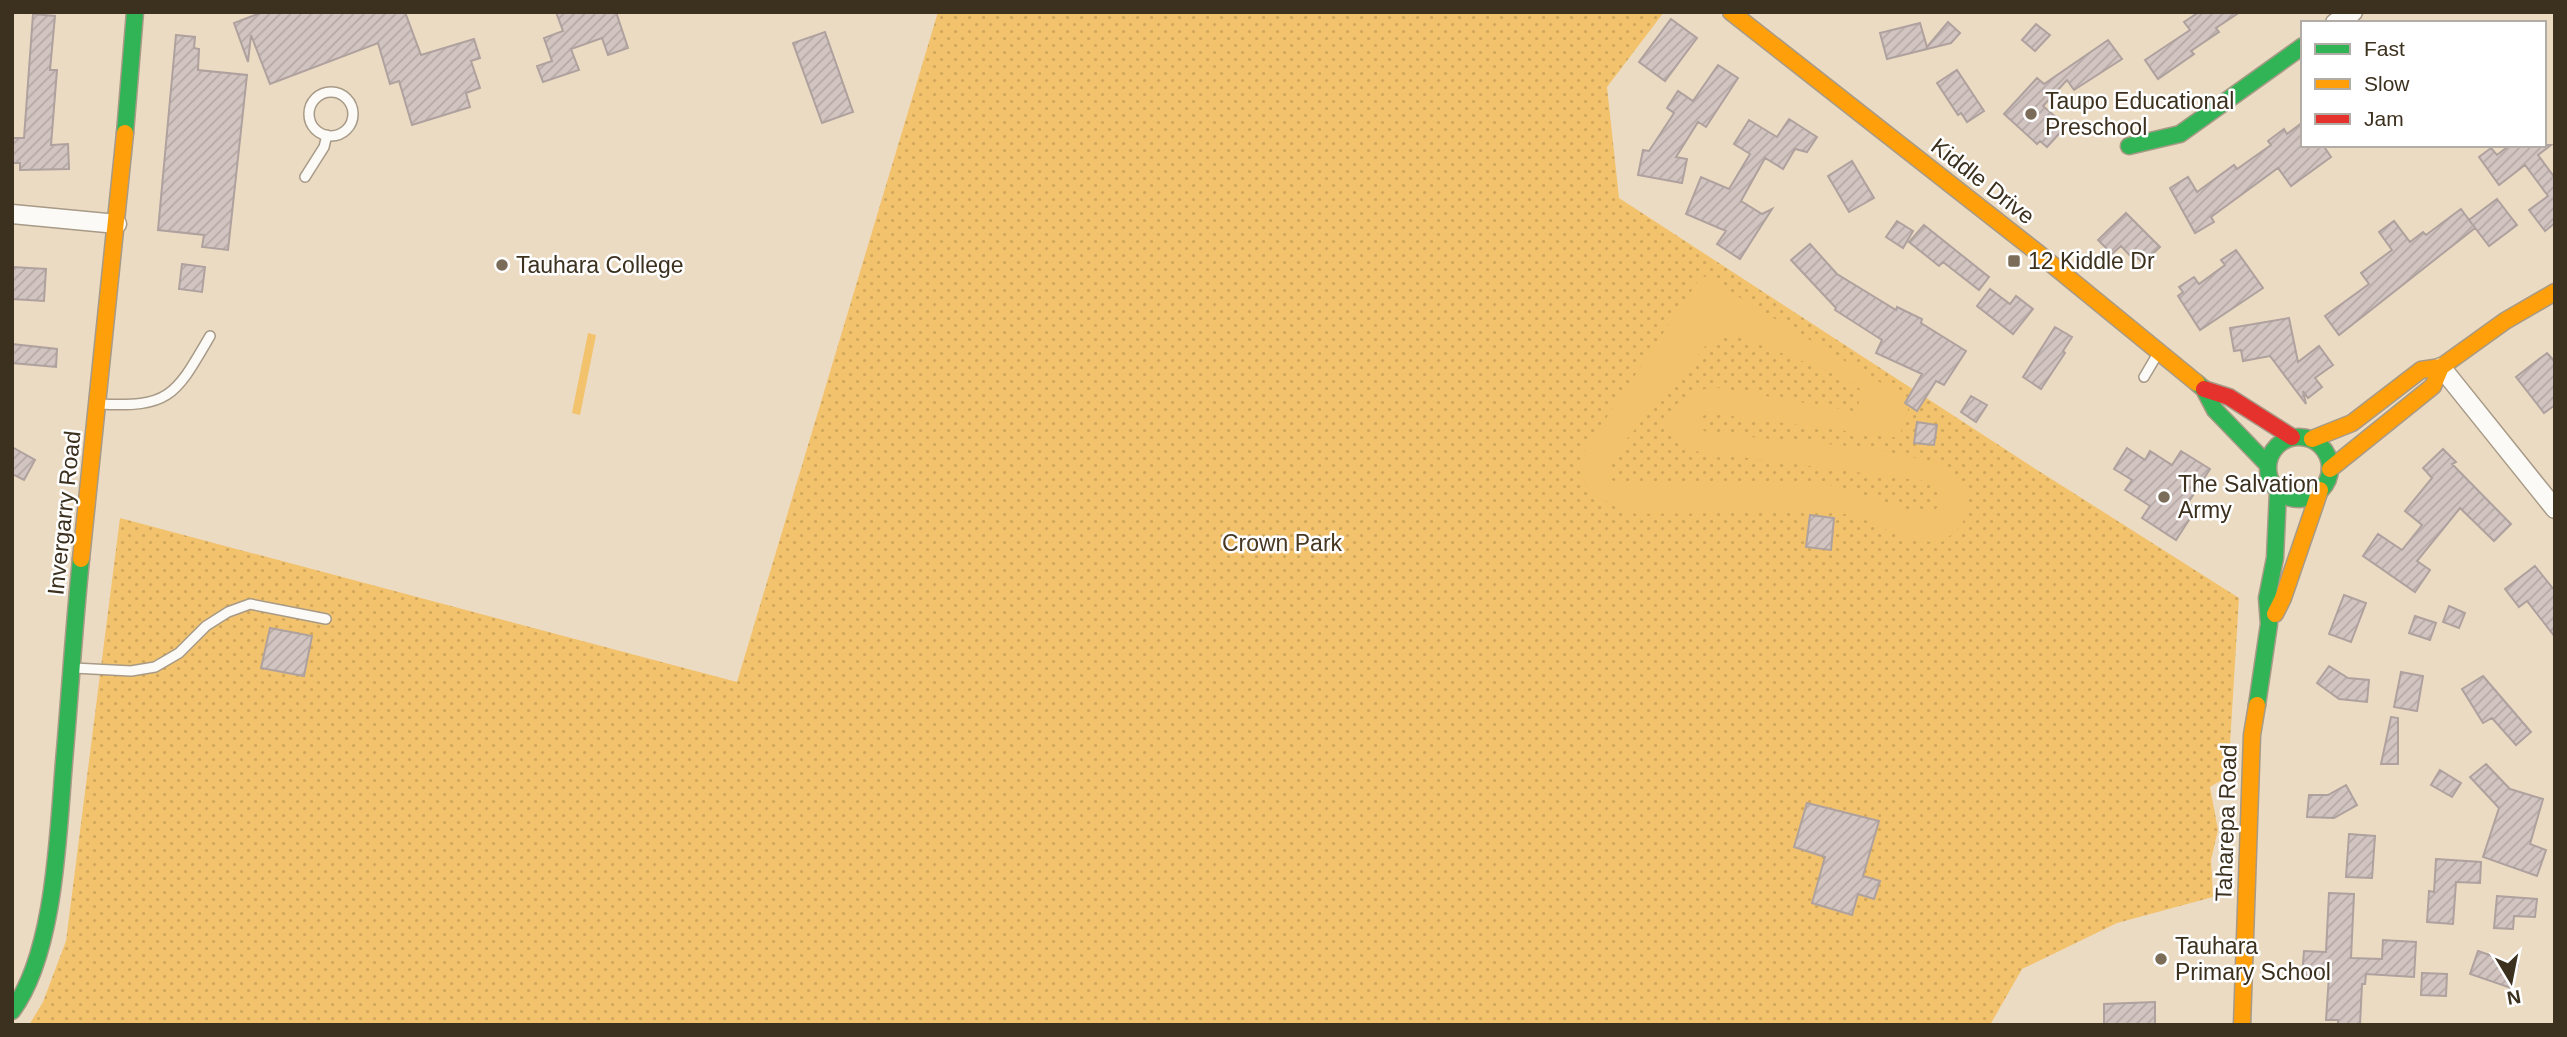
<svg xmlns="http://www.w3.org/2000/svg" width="2567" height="1037" viewBox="0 0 2567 1037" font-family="Arial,sans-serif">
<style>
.green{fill:url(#green-dots)}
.pitch{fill:#f2c26c;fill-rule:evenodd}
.building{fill:url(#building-hatch);stroke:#aea19e;stroke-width:2}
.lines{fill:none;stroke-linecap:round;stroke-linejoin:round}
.lane-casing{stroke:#a79a87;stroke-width:12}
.street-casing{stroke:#a79a87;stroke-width:21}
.fast-casing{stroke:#a79a87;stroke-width:19}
.slow-casing{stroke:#a79a87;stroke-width:19}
.jam-casing{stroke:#a79a87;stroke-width:19}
.lane{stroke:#fcfaf6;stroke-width:9}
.street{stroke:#fcfaf6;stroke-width:18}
.fast{stroke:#30b455;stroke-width:16}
.slow{stroke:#ff9f0a;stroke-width:16}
.jam{stroke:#e5322d;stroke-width:16}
.poi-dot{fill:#7a6c58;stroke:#fff;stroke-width:2.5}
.labels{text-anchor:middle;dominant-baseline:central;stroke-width:5;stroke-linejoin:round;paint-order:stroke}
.poi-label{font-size:23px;fill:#3c301e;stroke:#fff;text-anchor:start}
.street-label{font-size:23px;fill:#3c301e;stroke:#fff}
.park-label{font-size:23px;fill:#473924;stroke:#fff}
</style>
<defs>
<pattern id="green-dots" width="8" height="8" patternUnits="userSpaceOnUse" patternTransform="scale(1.75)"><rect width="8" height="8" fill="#f2c26c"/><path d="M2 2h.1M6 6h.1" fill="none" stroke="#d0a75d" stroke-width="1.8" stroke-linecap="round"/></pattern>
<pattern id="building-hatch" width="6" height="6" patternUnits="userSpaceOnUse" patternTransform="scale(1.75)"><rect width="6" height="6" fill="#d2c4c1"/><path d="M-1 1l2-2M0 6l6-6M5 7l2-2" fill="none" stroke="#b5a9a5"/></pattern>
</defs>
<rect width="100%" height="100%" fill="#ecdbc3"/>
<path class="green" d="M 938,12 L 1664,12 L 1607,87 L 1619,198 L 2031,466 L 2239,598 L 2228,776 L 2210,787 L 2218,830 L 2211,860 L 2213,897 L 2117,923 L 2022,969 L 1990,1025 L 29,1025 L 43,1002 L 66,941 L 120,518 L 737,682 Z"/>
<path class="pitch" d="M 1702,275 L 1901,395 L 1910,403 L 1899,438 L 1708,413 L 1702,417 L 1701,429 L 1708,433 L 1870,448 L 1944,464 L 1965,484 L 1968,498 L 1965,519 L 1957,530 L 1942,542 L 1912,541 L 1856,516 L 1832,512 L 1636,514 L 1595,497 L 1585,484 L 1582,468 L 1583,453 ZM 1734,335 L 1841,376 L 1860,389 L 1858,410 L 1852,411 L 1713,387 C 1678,395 1646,420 1686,450 L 1932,482 L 1941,492 L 1941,504 L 1932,512 L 1913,511 L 1820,482 L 1616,482 L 1608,478 L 1609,466 L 1626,440 L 1708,343 Z
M 588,333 L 596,335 L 580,415 L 572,413 Z"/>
<path class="building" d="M 263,12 L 405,12 L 421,55 L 474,39 L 480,58 L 471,61 L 480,88 L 466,93 L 470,107 L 412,125 L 399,81 L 390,84 L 378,43 L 270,84 L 251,35 L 248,62 L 234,23 Z
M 556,12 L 616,12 L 628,48 L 608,55 L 602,38 L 571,49 L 579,70 L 543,82 L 537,66 L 552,61 L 544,38 L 563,31 Z
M 2199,12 L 2240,12 L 2216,28 L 2219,32 L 2191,51 L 2194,54 L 2158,79 L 2145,60 L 2190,30 L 2184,22 Z
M 33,14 L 55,16 L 50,70 L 57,70 L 51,145 L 68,144 L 69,169 L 20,170 L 20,163 L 12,163 L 12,138 L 24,138 Z
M 1671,19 L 1697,38 L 1665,81 L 1639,62 Z
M 1948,22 L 1960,33 L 1951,43 L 1887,59 L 1880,33 L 1920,23 L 1927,47 Z
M 2036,24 L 2050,35 L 2035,51 L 2022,40 Z
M 825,32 L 853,112 L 822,123 L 793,43 Z
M 176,35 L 195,37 L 194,48 L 199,49 L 198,70 L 247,75 L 228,250 L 202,247 L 204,235 L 158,230 Z
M 2108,40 L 2122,59 L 2074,90 L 2067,80 L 2043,106 L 2066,126 L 2047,147 L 2040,141 L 2037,144 L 2004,114 L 2037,78 L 2044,84 Z
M 1718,65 L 1738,78 L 1706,127 L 1698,122 L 1676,157 L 1687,159 L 1682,183 L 1638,175 L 1643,150 L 1649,151 L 1674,113 L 1667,108 L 1678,91 L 1693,101 Z
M 1957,70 L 1984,111 L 1967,122 L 1961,113 L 1958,115 L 1937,83 Z
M 1789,119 L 1817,137 L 1807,152 L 1795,149 L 1783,169 L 1765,158 L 1741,201 L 1762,214 L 1772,209 L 1740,259 L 1717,244 L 1726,231 L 1686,214 L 1701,177 L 1729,189 L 1750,154 L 1734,144 L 1749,120 L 1777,137 Z
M 2303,122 L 2303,145 L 2323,145 L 2331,157 L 2291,186 L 2278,168 L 2211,217 L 2214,222 L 2195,233 L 2170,188 L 2188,177 L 2197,192 L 2234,165 L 2237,169 L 2271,145 L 2268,141 L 2284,129 L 2287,134 Z
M 2510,145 L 2551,145 L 2538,155 L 2555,178 L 2555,223 L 2545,231 L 2529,210 L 2548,196 L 2525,165 L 2499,185 L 2479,157 L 2491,148 L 2497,155 Z
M 1852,161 L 1874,198 L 1849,212 L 1828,176 Z
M 2497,199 L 2517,225 L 2489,246 L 2469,220 Z
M 2461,209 L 2475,228 L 2339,335 L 2325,316 L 2369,284 L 2361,273 L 2392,250 L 2379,232 L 2394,221 L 2410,242 L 2423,232 L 2426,235 Z
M 2126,213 L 2160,247 L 2143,263 L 2136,257 L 2134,260 L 2121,246 L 2112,254 L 2098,240 Z
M 1897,221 L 1913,231 L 1903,248 L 1886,237 Z
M 1924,225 L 1989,277 L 1979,290 L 1943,262 L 1939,266 L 1909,242 Z
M 1810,244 L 1837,274 L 1896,310 L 1897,307 L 1922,319 L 1921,323 L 1966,351 L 1944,385 L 1936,381 L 1917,411 L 1905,403 L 1922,374 L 1876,353 L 1882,340 L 1835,310 L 1836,308 L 1791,260 Z
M 2236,250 L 2263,288 L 2200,330 L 2178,296 L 2183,292 L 2179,287 L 2194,277 L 2199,284 L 2225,265 L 2221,260 Z
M 182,264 L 205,267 L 202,292 L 179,289 Z
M 12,267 L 46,269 L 44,301 L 12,299 Z
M 1990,289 L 2010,304 L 2016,296 L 2033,309 L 2013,334 L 1977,306 Z
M 2289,318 L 2298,362 L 2319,346 L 2333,365 L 2315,378 L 2322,387 L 2308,398 L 2303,391 L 2306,404 L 2270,356 L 2243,361 L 2241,350 L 2234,351 L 2230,328 Z
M 2055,327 L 2072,337 L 2063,351 L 2065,353 L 2041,389 L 2023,377 Z
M 12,344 L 57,349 L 56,367 L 12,363 Z
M 2547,353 L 2555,362 L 2555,405 L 2544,413 L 2516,377 Z
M 1971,396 L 1987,405 L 1976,422 L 1961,412 Z
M 1917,422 L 1937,425 L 1934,445 L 1914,443 Z
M 12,447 L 35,460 L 24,480 L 12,474 Z
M 2127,448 L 2145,460 L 2150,451 L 2172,465 L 2181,451 L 2210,469 L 2188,503 L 2196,509 L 2176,540 L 2142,518 L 2150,506 L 2125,490 L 2132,480 L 2114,469 Z
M 2443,449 L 2456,462 L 2452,464 L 2511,524 L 2494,541 L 2460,508 L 2417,561 L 2430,570 L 2415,592 L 2363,556 L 2378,534 L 2402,550 L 2422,525 L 2405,511 L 2432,478 L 2423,468 Z
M 1810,515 L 1834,518 L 1831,550 L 1806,547 Z
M 2535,566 L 2555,591 L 2555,637 L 2527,601 L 2519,607 L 2505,589 Z
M 2344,595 L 2366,603 L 2351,642 L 2329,634 Z
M 2449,606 L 2465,613 L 2459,628 L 2443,622 Z
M 2415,616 L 2436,623 L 2430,640 L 2409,633 Z
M 270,628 L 312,636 L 304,676 L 261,668 Z
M 2329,666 L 2348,678 L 2369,680 L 2367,702 L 2339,699 L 2317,683 Z
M 2401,672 L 2423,676 L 2417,711 L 2394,707 Z
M 2483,676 L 2531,732 L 2516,745 L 2492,718 L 2483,723 L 2462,689 Z
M 2391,717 L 2398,718 L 2398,764 L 2381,764 Z
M 2486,764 L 2510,789 L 2543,799 L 2530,844 L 2546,850 L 2537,876 L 2483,857 L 2499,808 L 2470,777 Z
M 2440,770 L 2461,783 L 2452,797 L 2431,785 Z
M 2346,785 L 2357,805 L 2334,818 L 2307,817 L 2309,795 L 2328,795 Z
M 1807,803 L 1879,821 L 1863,876 L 1880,881 L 1874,899 L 1858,894 L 1852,915 L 1812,903 L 1825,857 L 1794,847 Z
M 2349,834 L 2375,836 L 2372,878 L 2346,877 Z
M 2436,859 L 2481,862 L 2480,883 L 2456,882 L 2453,924 L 2427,922 L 2429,891 L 2434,892 Z
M 2329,893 L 2354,894 L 2351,958 L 2382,959 L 2383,940 L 2416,942 L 2414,977 L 2366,974 L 2365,984 L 2362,984 L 2360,1025 L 2338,1025 L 2338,1020 L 2326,1020 L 2329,976 L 2302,975 L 2304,951 L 2326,952 Z
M 2497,896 L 2537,899 L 2535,917 L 2514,916 L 2513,929 L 2494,928 Z
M 2478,951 L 2518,965 L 2511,988 L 2470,974 Z
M 2422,973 L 2447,974 L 2446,996 L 2421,995 Z
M 2155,1002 L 2155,1025 L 2104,1025 L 2104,1004 Z"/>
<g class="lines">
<g class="lane-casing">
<path id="lane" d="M309 114a22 22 0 1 1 44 0a22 22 0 1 1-44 0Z
M 305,177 L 324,147 L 327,135
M 2144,377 L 2157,355
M 100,404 C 171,408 176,394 210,336
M 74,668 L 131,671 L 155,667 L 179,653 L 206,626 L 228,612 L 250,604 L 326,619"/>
</g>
<g class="street-casing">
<path id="street" d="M 2335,23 L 2353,12
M 12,214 L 117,224
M 2441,367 L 2555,509"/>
</g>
<g class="fast-casing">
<path id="fast" d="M 125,133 L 135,12
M 2129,146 L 2180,134 L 2303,46
M 2197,383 L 2204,389 L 2215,410 L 2267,464
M2268 468a31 31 0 1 1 62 0a31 31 0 1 1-62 0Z
M 2257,705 L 2269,624 L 2267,598 L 2275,558 L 2278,491
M 12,1011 C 55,953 58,834 64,762 C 70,694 74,627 81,559"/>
</g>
<g class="slow-casing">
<path id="slow" d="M 1731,12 L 2038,253 L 2197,383
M 2312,439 L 2352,423 L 2421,370 L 2441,367 L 2505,321 L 2555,292
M 2330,469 L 2433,386 L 2441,367
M 81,559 L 125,133
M 2275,614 L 2283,598 L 2320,490
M 2242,1025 L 2252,735 L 2257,705"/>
</g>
<g class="jam-casing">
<path id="jam" d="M 2204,389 L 2229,397 L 2292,437"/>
</g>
<use href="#lane" class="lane"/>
<use href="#street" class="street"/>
<use href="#fast" class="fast"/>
<use href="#slow" class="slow"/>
<use href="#jam" class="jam"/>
</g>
<g class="poi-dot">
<circle cx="2031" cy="114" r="7"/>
<rect x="2007" y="254" width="14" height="14" rx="3.5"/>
<circle cx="502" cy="265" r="7"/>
<circle cx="2164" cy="497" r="7"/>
<circle cx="2161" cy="959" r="7"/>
</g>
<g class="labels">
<g class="poi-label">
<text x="2045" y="101">Taupo Educational<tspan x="2045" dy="26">Preschool</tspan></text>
<text x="2028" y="261">12 Kiddle Dr</text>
<text x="516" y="265">Tauhara College</text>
<text x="2178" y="484">The Salvation<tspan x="2178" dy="26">Army</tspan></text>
<text x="2175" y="946">Tauhara<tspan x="2175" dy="26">Primary School</tspan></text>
</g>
<g class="street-label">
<text transform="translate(1983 181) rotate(38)">Kiddle Drive</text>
<text transform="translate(64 513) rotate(-84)">Invergarry Road</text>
<text transform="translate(2226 823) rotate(-88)">Taharepa Road</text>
</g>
<g class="park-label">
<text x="1282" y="543">Crown Park</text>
</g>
</g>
<rect width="2567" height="1037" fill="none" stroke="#3c301e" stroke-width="28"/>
<rect x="2301" y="21" width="245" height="126" fill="#ffffff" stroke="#b1aca5" stroke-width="2"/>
<rect x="2315" y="44" width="35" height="10" fill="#30b455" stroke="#b1aca5" stroke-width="2"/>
<text x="2364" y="56" font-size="21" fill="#3c301e">Fast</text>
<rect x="2315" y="79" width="35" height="10" fill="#ff9f0a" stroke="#b1aca5" stroke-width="2"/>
<text x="2364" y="91" font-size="21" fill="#3c301e">Slow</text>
<rect x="2315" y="114" width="35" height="10" fill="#e5322d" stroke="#b1aca5" stroke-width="2"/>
<text x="2364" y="126" font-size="21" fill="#3c301e">Jam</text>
<g transform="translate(2511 981) rotate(170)" stroke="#ffffff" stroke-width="5" paint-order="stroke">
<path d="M0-5L12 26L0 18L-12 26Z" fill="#3c301e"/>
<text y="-10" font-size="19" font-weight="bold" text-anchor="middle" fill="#3c301e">N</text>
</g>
</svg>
